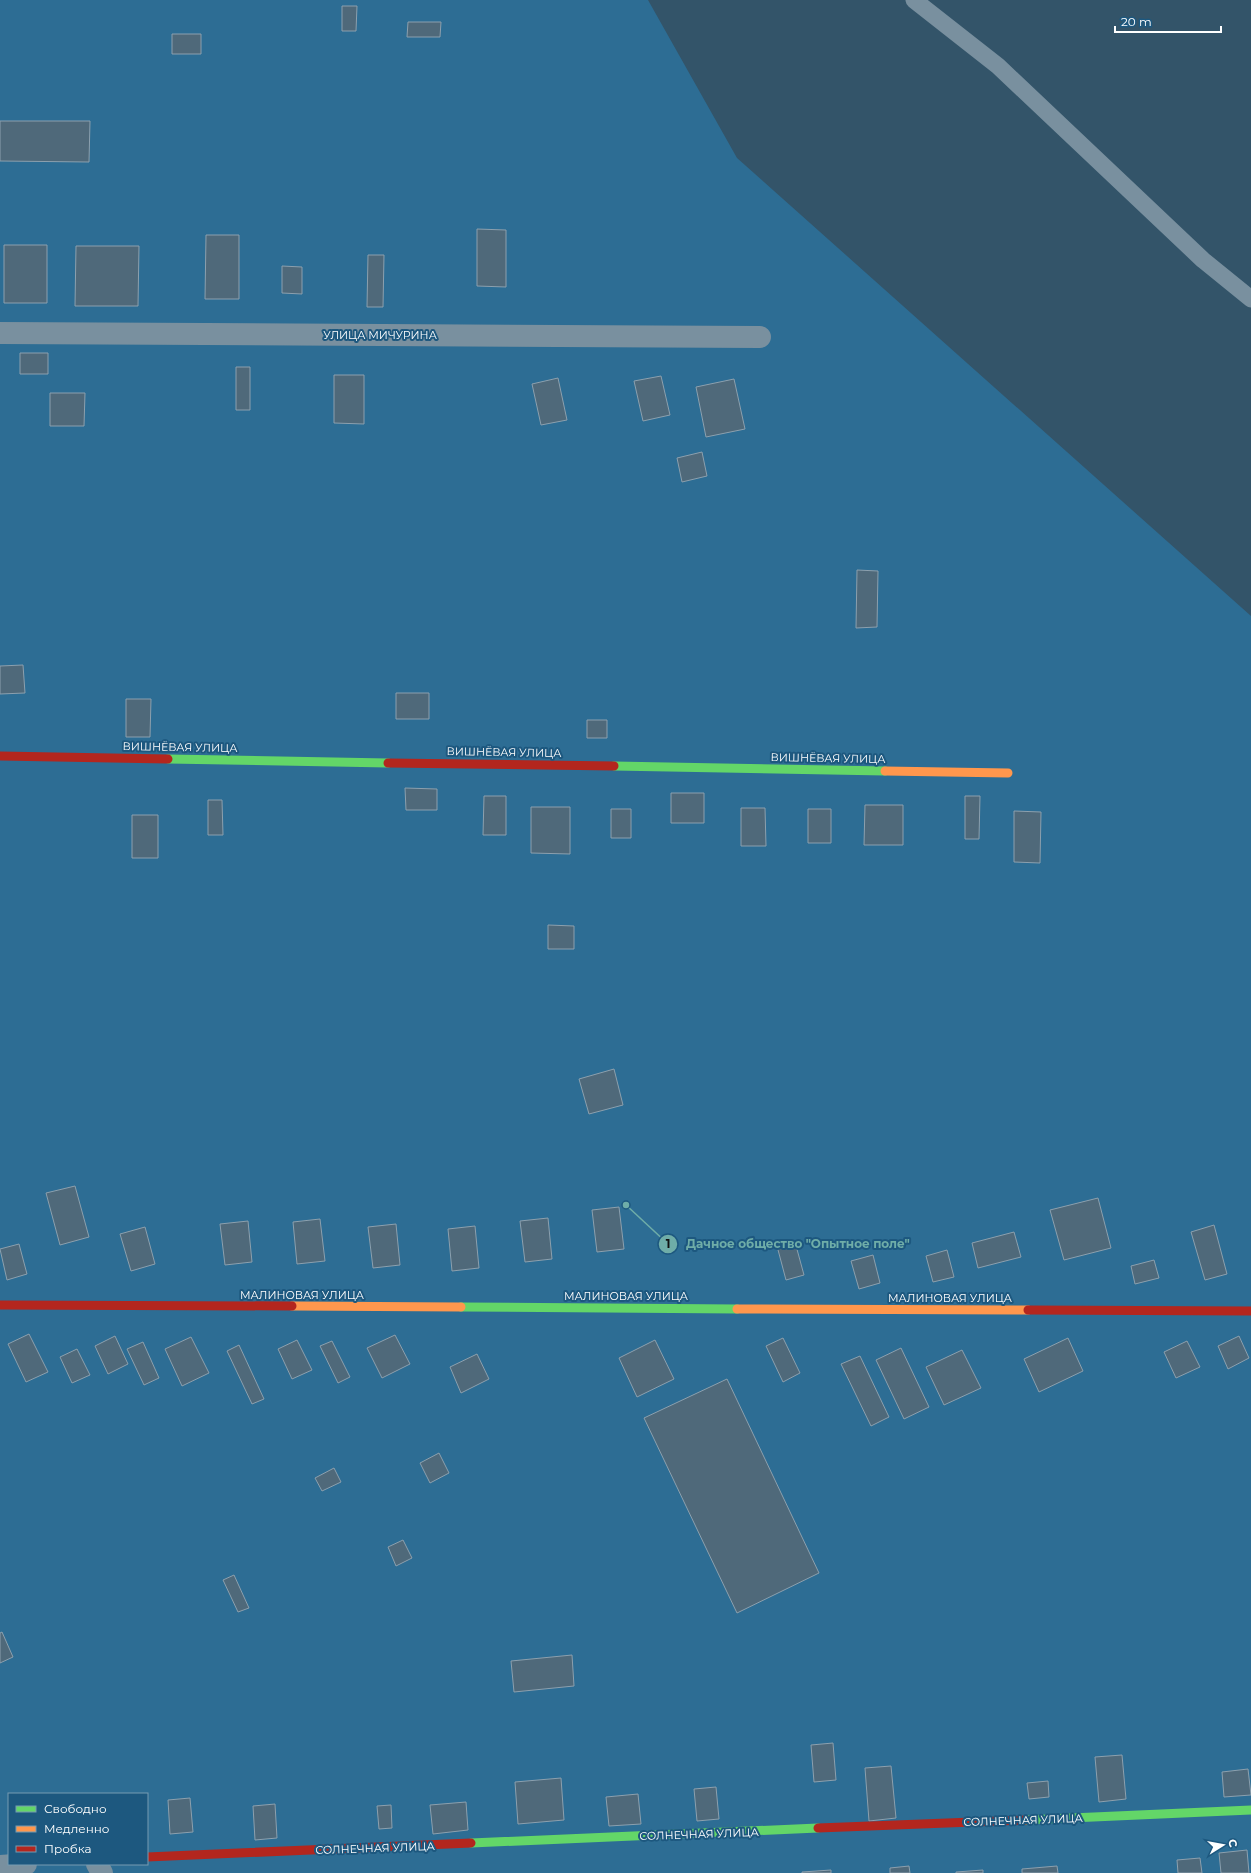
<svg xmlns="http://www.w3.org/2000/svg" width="1251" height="1873" viewBox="0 0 1251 1873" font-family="Montserrat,sans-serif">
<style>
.green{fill:#2d6d94;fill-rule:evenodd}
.building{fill:#4f697a;stroke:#8ca0ae}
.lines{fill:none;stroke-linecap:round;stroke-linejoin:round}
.lane{stroke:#79909f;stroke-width:17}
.street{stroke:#79909f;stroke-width:22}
.fast{stroke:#63d668;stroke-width:9}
.slow{stroke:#ff974d;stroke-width:9}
.jam{stroke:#b3261e;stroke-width:9}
.labels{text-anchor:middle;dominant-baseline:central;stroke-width:4;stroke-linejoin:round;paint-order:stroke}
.street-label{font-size:11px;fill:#fff;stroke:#1d587f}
.leader{fill:none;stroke:#6fada8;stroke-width:1.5}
.callout-dot{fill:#6fada8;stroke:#1d587f;stroke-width:1.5}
.mark-label{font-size:12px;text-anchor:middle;font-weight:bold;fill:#111}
.callout-label{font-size:12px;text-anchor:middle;font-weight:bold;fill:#6fada8;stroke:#1d587f;stroke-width:4;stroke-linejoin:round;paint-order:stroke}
</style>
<rect width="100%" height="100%" fill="#335469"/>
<path class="green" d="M 0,0 L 648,0 L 737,158 L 1251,616 L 1251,1873 L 0,1873 ZM 9,1794 L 147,1794 L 147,1864 L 9,1864 Z"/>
<path class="building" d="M 342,6 L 357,6 L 356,31 L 342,31 Z
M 408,22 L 441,22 L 440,37 L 407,37 Z
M 172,34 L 201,34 L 201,54 L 172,54 Z
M 0,121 L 90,121 L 89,162 L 0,161 Z
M 477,229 L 506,230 L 506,287 L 477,286 Z
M 206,235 L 239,235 L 239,299 L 205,299 Z
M 4,245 L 47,245 L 47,303 L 4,303 Z
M 76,246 L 139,246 L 138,306 L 75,306 Z
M 368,255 L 384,255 L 383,307 L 367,307 Z
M 282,266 L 302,267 L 302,294 L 282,293 Z
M 20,353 L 48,353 L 48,374 L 20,374 Z
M 236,367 L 250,367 L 250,410 L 236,410 Z
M 334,375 L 364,375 L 364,424 L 334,423 Z
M 661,376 L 670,415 L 643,421 L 634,381 Z
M 558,378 L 567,420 L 541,425 L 532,384 Z
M 734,379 L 745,429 L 706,437 L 696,387 Z
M 50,393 L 85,393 L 84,426 L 50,426 Z
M 702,452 L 707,476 L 682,482 L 677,458 Z
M 857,570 L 878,571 L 877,627 L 856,628 Z
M 23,665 L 25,693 L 0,694 L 0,666 Z
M 396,693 L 429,693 L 429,719 L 396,719 Z
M 126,699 L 151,699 L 150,737 L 126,737 Z
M 587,720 L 607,720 L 607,738 L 587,738 Z
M 405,788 L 437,789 L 437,810 L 406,810 Z
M 671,793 L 704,793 L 704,823 L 671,823 Z
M 484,796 L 506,796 L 506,835 L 483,835 Z
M 965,796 L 980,796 L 979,839 L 965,839 Z
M 208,800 L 222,800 L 223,835 L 208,835 Z
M 865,805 L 903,805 L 903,845 L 864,845 Z
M 531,807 L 570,807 L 570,854 L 531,853 Z
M 741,808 L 765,808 L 766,846 L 741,846 Z
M 611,809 L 631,809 L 631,838 L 611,838 Z
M 808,809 L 831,809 L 831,843 L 808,843 Z
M 1014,811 L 1041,812 L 1040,863 L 1014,862 Z
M 132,815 L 158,815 L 158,858 L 132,858 Z
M 548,925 L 574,926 L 574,949 L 548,949 Z
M 614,1069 L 623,1105 L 589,1114 L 579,1079 Z
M 75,1186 L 89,1237 L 60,1245 L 46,1193 Z
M 1098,1198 L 1111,1248 L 1064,1260 L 1050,1210 Z
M 619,1207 L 624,1249 L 597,1252 L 592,1210 Z
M 548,1218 L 552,1259 L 525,1262 L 520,1221 Z
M 320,1219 L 325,1261 L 297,1264 L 293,1222 Z
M 248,1221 L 252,1262 L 225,1265 L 220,1224 Z
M 396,1224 L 400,1265 L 373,1268 L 368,1227 Z
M 1214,1225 L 1227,1274 L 1205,1280 L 1191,1232 Z
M 475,1226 L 479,1268 L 452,1271 L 448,1229 Z
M 145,1227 L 155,1264 L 131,1271 L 120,1234 Z
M 1014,1232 L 1021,1257 L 978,1268 L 972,1243 Z
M 795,1242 L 804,1275 L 786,1280 L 777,1246 Z
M 19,1244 L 27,1274 L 7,1280 L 0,1249 Z
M 947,1250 L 954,1277 L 933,1282 L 926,1256 Z
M 873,1255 L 880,1283 L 859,1289 L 851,1261 Z
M 1154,1260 L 1159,1278 L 1135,1284 L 1131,1266 Z
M 29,1334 L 48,1372 L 26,1382 L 8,1344 Z
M 395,1335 L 410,1364 L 382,1378 L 367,1348 Z
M 115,1336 L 128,1364 L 108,1374 L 95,1346 Z
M 1239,1336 L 1249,1358 L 1228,1369 L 1218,1346 Z
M 191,1337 L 209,1373 L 182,1386 L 165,1349 Z
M 783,1338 L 800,1373 L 783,1382 L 766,1346 Z
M 1068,1338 L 1083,1371 L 1039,1392 L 1024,1359 Z
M 297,1340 L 312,1370 L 292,1379 L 278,1349 Z
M 655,1340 L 674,1379 L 637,1397 L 619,1358 Z
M 332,1341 L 350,1377 L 338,1383 L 320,1346 Z
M 1187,1341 L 1200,1367 L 1176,1378 L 1164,1352 Z
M 143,1342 L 159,1378 L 144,1385 L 127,1349 Z
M 239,1345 L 264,1399 L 252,1404 L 227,1351 Z
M 901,1348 L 929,1407 L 904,1419 L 876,1360 Z
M 77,1349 L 90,1375 L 72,1383 L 60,1357 Z
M 962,1350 L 981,1388 L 944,1405 L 926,1367 Z
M 477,1354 L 489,1379 L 461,1393 L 450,1367 Z
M 860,1356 L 889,1417 L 871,1426 L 841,1364 Z
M 727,1379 L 819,1573 L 737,1613 L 644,1418 Z
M 439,1453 L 449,1473 L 430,1483 L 420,1463 Z
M 334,1468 L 341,1482 L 322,1491 L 315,1478 Z
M 403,1540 L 412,1558 L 396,1566 L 388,1547 Z
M 234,1575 L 249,1608 L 238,1612 L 223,1580 Z
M 2,1632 L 13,1657 L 0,1663 L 0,1633 Z
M 572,1655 L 574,1686 L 514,1692 L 511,1661 Z
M 833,1743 L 836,1780 L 814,1782 L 811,1745 Z
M 1122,1755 L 1126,1799 L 1099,1802 L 1095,1757 Z
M 891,1766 L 896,1818 L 869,1821 L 865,1768 Z
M 1248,1769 L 1251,1795 L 1224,1797 L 1222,1772 Z
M 561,1778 L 564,1820 L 518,1824 L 515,1782 Z
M 1048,1781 L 1049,1797 L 1029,1799 L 1027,1783 Z
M 716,1787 L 719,1819 L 697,1821 L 694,1789 Z
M 638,1794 L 641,1824 L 609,1826 L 606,1797 Z
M 190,1798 L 193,1832 L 170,1834 L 168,1800 Z
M 466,1802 L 468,1830 L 433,1834 L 430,1805 Z
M 275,1804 L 277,1838 L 255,1840 L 253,1806 Z
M 391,1805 L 392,1828 L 379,1829 L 377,1806 Z
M 1247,1850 L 1249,1873 L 1221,1873 L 1219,1853 Z
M 1200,1858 L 1202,1873 L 1178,1873 L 1177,1860 Z
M 909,1866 L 910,1873 L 890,1873 L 890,1868 Z
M 1057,1866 L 1058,1873 L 1022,1873 L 1022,1869 Z
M 831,1870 L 831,1873 L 802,1873 L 802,1872 Z
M 983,1870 L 983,1873 L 956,1873 L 956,1872 Z"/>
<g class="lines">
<path class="lane" d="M 914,0 L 998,66 L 1203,260 L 1251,299"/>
<path class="street" d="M 0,333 L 760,337
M 97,1864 L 102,1873
M 0,1866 L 26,1864"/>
<path class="fast" d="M 168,759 L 388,763
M 614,766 L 885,771
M 461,1307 L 737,1309
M 1026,1820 L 1251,1810
M 471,1843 L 818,1828"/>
<path class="slow" d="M 885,771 L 1008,773
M 292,1306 L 461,1307
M 737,1309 L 1028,1310"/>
<path class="jam" d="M 0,756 L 168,759
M 388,763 L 614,766
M 0,1305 L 292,1306
M 1028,1310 L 1251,1311
M 818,1828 L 1026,1820
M 147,1857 L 471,1843"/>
</g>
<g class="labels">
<g class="street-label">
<text x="380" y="335">УЛИЦА МИЧУРИНА</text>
<text transform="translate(180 747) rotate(1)">ВИШНЁВАЯ УЛИЦА</text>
<text transform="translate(504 752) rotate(1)">ВИШНЁВАЯ УЛИЦА</text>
<text transform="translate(828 758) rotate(1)">ВИШНЁВАЯ УЛИЦА</text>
<text x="302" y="1295">МАЛИНОВАЯ УЛИЦА</text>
<text x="626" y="1296">МАЛИНОВАЯ УЛИЦА</text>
<text x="950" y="1298">МАЛИНОВАЯ УЛИЦА</text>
<text transform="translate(1023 1820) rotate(-2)">СОЛНЕЧНАЯ УЛИЦА</text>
<text transform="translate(699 1834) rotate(-2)">СОЛНЕЧНАЯ УЛИЦА</text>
<text transform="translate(375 1848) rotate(-2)">СОЛНЕЧНАЯ УЛИЦА</text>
</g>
</g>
<path class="leader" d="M626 1205L668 1244"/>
<g class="callout-dot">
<circle cx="626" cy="1205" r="4"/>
<circle cx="668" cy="1244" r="10"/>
</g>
<g class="mark-label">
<text x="668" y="1248">1</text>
</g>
<g class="callout-label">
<text x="798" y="1248">Дачное общество "Опытное поле"</text>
</g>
<rect x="8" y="1793" width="140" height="72" fill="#1d587f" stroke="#779bb2"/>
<rect x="16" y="1806" width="20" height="6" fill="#63d668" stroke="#779bb2"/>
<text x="44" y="1813" font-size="12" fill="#ffffff">Свободно</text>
<rect x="16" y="1826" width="20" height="6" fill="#ff974d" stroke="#779bb2"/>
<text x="44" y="1833" font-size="12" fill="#ffffff">Медленно</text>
<rect x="16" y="1846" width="20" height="6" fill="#b3261e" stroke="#779bb2"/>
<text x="44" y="1853" font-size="12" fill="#ffffff">Пробка</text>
<g transform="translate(1223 1845) rotate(79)" stroke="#1d587f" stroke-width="3" paint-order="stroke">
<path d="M0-3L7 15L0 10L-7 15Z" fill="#ffffff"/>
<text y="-6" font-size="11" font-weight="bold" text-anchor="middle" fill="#ffffff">С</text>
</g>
<path d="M1115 26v6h106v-6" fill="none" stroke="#ffffff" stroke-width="2"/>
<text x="1121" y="26" font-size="12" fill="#ffffff" stroke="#1d587f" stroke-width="3" paint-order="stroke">20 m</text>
</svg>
